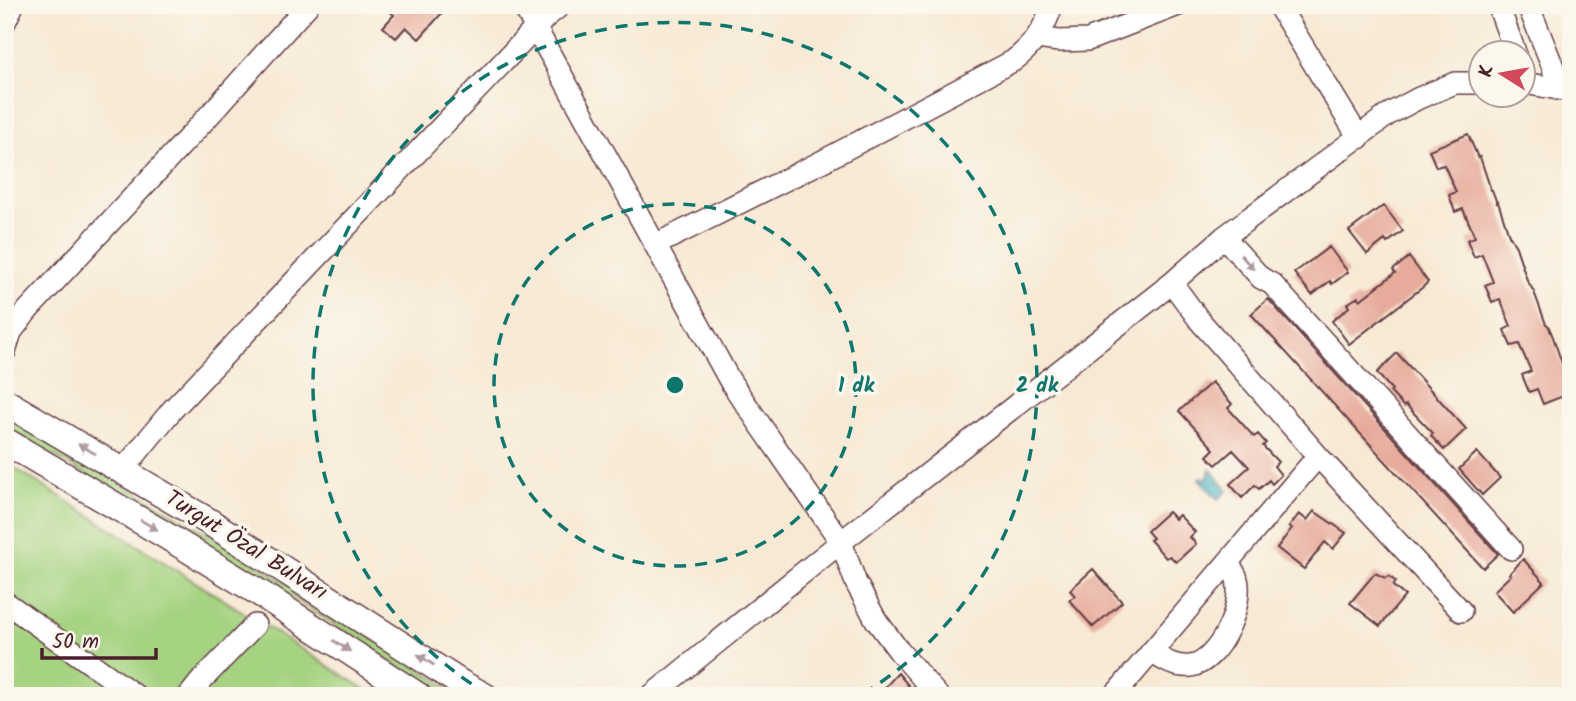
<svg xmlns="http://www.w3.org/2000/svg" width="1576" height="701" viewBox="0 0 1576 701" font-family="Kalam,sans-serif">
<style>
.green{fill:#a5d381;stroke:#787956;stroke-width:2}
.water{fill:#41adbf;stroke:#466675;stroke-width:2}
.building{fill:#e7ab9c}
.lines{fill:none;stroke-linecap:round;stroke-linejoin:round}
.minor-casing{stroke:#643d44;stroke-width:24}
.major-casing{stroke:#643d44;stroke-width:29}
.minor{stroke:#fff;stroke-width:21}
.major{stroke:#fff;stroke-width:26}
.oneway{fill:#ae9aa0}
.ring{fill:none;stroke:#0f766e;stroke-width:3.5;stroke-dasharray:12 9}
.labels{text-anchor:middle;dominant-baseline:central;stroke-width:7;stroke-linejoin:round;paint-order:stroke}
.street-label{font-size:23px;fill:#4a1f2b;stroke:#fbf7ec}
.centre{fill:#0f766e;stroke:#fbf7ec;stroke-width:3.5}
.ring-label{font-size:21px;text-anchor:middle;font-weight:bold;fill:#0f766e;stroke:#fbf7ec;stroke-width:7;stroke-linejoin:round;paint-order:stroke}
</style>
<rect width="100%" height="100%" fill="#fbf7ec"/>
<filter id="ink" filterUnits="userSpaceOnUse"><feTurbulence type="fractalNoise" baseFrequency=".0143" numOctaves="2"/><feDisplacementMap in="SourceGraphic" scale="14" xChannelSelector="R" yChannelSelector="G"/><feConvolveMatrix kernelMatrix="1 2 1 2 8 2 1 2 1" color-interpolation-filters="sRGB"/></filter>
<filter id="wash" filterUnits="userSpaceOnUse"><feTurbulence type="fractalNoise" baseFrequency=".00686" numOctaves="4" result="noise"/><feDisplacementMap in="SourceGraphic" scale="28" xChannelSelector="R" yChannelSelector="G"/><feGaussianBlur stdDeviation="1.57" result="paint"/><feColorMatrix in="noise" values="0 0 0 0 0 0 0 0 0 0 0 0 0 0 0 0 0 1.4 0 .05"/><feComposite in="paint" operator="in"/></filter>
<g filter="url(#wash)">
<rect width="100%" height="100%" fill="#f7e9d4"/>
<path class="green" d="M 5,416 L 221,541 L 462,696 L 444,696 L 259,576 L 5,427 Z
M 5,462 L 376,696 L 15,696 L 5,687 L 5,561 L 8,556 L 5,553 Z"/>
<path class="water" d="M 1210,469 L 1228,490 L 1218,499 L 1199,479 L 1202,477 L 1205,479 L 1208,477 Z"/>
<g id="blocks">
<path class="building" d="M 383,5 L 449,5 L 419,39 L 406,27 L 396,38 L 383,27 L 394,15 Z
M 1468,134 L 1478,158 L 1480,157 L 1491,190 L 1492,190 L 1497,203 L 1498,202 L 1509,235 L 1516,247 L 1527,280 L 1534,292 L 1546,324 L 1548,325 L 1553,337 L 1564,369 L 1566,370 L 1571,384 L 1571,393 L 1543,404 L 1537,389 L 1529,392 L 1522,375 L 1531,371 L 1519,344 L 1511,346 L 1504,330 L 1511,326 L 1500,299 L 1492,302 L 1485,285 L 1493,282 L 1482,254 L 1474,257 L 1467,240 L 1475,237 L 1463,209 L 1455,212 L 1449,195 L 1456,192 L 1444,165 L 1436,167 L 1429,150 Z
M 1384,206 L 1403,231 L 1387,243 L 1385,240 L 1367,254 L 1349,231 L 1378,209 Z
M 1329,247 L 1348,272 L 1332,284 L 1330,281 L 1312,295 L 1294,273 Z
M 1409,257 L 1428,282 L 1423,287 L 1349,344 L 1332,321 L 1349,307 L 1347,304 L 1358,297 L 1360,300 L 1395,273 L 1393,270 Z
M 1268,299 L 1498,554 L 1483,568 L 1251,314 Z
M 1397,353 L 1466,429 L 1444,450 L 1431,436 L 1433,433 L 1406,405 L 1404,407 L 1390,392 L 1392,390 L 1377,373 Z
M 1212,382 L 1232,404 L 1228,408 L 1254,437 L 1258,434 L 1266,443 L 1263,446 L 1278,462 L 1274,466 L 1281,475 L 1272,484 L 1269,480 L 1259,489 L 1255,485 L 1242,498 L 1230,484 L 1249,467 L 1233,450 L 1216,465 L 1207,456 L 1214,449 L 1179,411 Z
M 1477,452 L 1500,478 L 1482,495 L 1459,469 Z
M 1314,511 L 1346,533 L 1333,549 L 1325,542 L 1304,569 L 1277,548 L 1292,528 L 1289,527 L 1299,514 L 1307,520 Z
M 1168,512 L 1175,519 L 1179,515 L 1195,532 L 1190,537 L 1196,544 L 1176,562 L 1170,556 L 1166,558 L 1150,540 L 1153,538 L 1147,531 Z
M 1523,559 L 1544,582 L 1513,612 L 1494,591 L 1511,575 L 1509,574 Z
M 1093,569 L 1122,602 L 1093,627 L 1069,600 L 1075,596 L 1070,590 Z
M 1375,573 L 1385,578 L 1389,576 L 1396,582 L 1393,586 L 1405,596 L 1380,626 L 1350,603 Z
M 898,673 L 917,696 L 877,696 Z"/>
</g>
</g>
<g filter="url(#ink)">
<use href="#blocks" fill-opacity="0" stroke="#643d44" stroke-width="2"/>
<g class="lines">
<g class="minor-casing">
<path id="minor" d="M 523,5 L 730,381 L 841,542 L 856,583 L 876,620 L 899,651 L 938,696
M 1278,5 L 1359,138
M 1498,5 L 1515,52
M 1528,5 L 1553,67 L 1557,89
M 5,22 L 13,5
M 1037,38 L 1059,41 L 1088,40 L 1178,5
M 1524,83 L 1570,91
M 1224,237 L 1261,278 L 1272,284 L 1511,549
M 655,245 L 819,163 L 1013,61 C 1032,47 1045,29 1052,5
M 1172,283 L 1200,321 L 1318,456 L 1461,611
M 5,351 L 11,332 L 28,310 L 215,109 L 308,5
M 123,470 L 172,410 L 546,17 L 561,5
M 5,602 L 136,696
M 1151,652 C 1164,660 1175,668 1191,666 C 1219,662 1246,603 1236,576 C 1235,572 1230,567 1227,563
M 189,696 L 200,682 L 255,625
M 651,696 L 841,542 L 1172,283 L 1224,237 L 1389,114 L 1419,98 L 1455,83 L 1482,83
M 1114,696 L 1318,456"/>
</g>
<g class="major-casing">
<path id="major" d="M 5,402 L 208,521 L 462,684 L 484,696
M 5,441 L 165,535 L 266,597 L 418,696"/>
</g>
<use href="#minor" class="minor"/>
<use href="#major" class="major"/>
</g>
<defs><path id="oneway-solid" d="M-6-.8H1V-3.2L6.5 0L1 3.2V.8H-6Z" transform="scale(1.75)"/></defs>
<g class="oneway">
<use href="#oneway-solid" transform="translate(1247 262) rotate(48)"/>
<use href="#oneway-solid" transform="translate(87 449) rotate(-150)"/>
<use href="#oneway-solid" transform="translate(149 525) rotate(31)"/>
<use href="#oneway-solid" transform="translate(342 646) rotate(33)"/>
<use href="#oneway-solid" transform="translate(426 660) rotate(-147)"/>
</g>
</g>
<g class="ring">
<circle cx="675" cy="385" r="181"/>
<path d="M489 695A362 362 0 1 1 861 695"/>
</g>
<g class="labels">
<g class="street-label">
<text transform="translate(246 546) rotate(32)">Turgut Özal Bulvarı</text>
</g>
</g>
<circle cx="675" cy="385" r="10" class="centre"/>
<g class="ring-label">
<text x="856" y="392">1 dk</text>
<text x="1037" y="392">2 dk</text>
</g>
<rect width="1576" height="701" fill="none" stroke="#fbf7ec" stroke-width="28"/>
<g transform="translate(1502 74) rotate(281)"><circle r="33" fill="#fbf7ec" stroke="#b4a19f" stroke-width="2"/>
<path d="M0-5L12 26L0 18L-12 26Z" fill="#d1495b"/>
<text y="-10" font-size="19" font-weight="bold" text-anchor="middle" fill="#4a1f2b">K</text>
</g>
<path d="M42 648v10h114v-10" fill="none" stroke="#4a1f2b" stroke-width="3.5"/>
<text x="52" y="648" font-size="21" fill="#4a1f2b" stroke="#fbf7ec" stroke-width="5" paint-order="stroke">50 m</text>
</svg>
